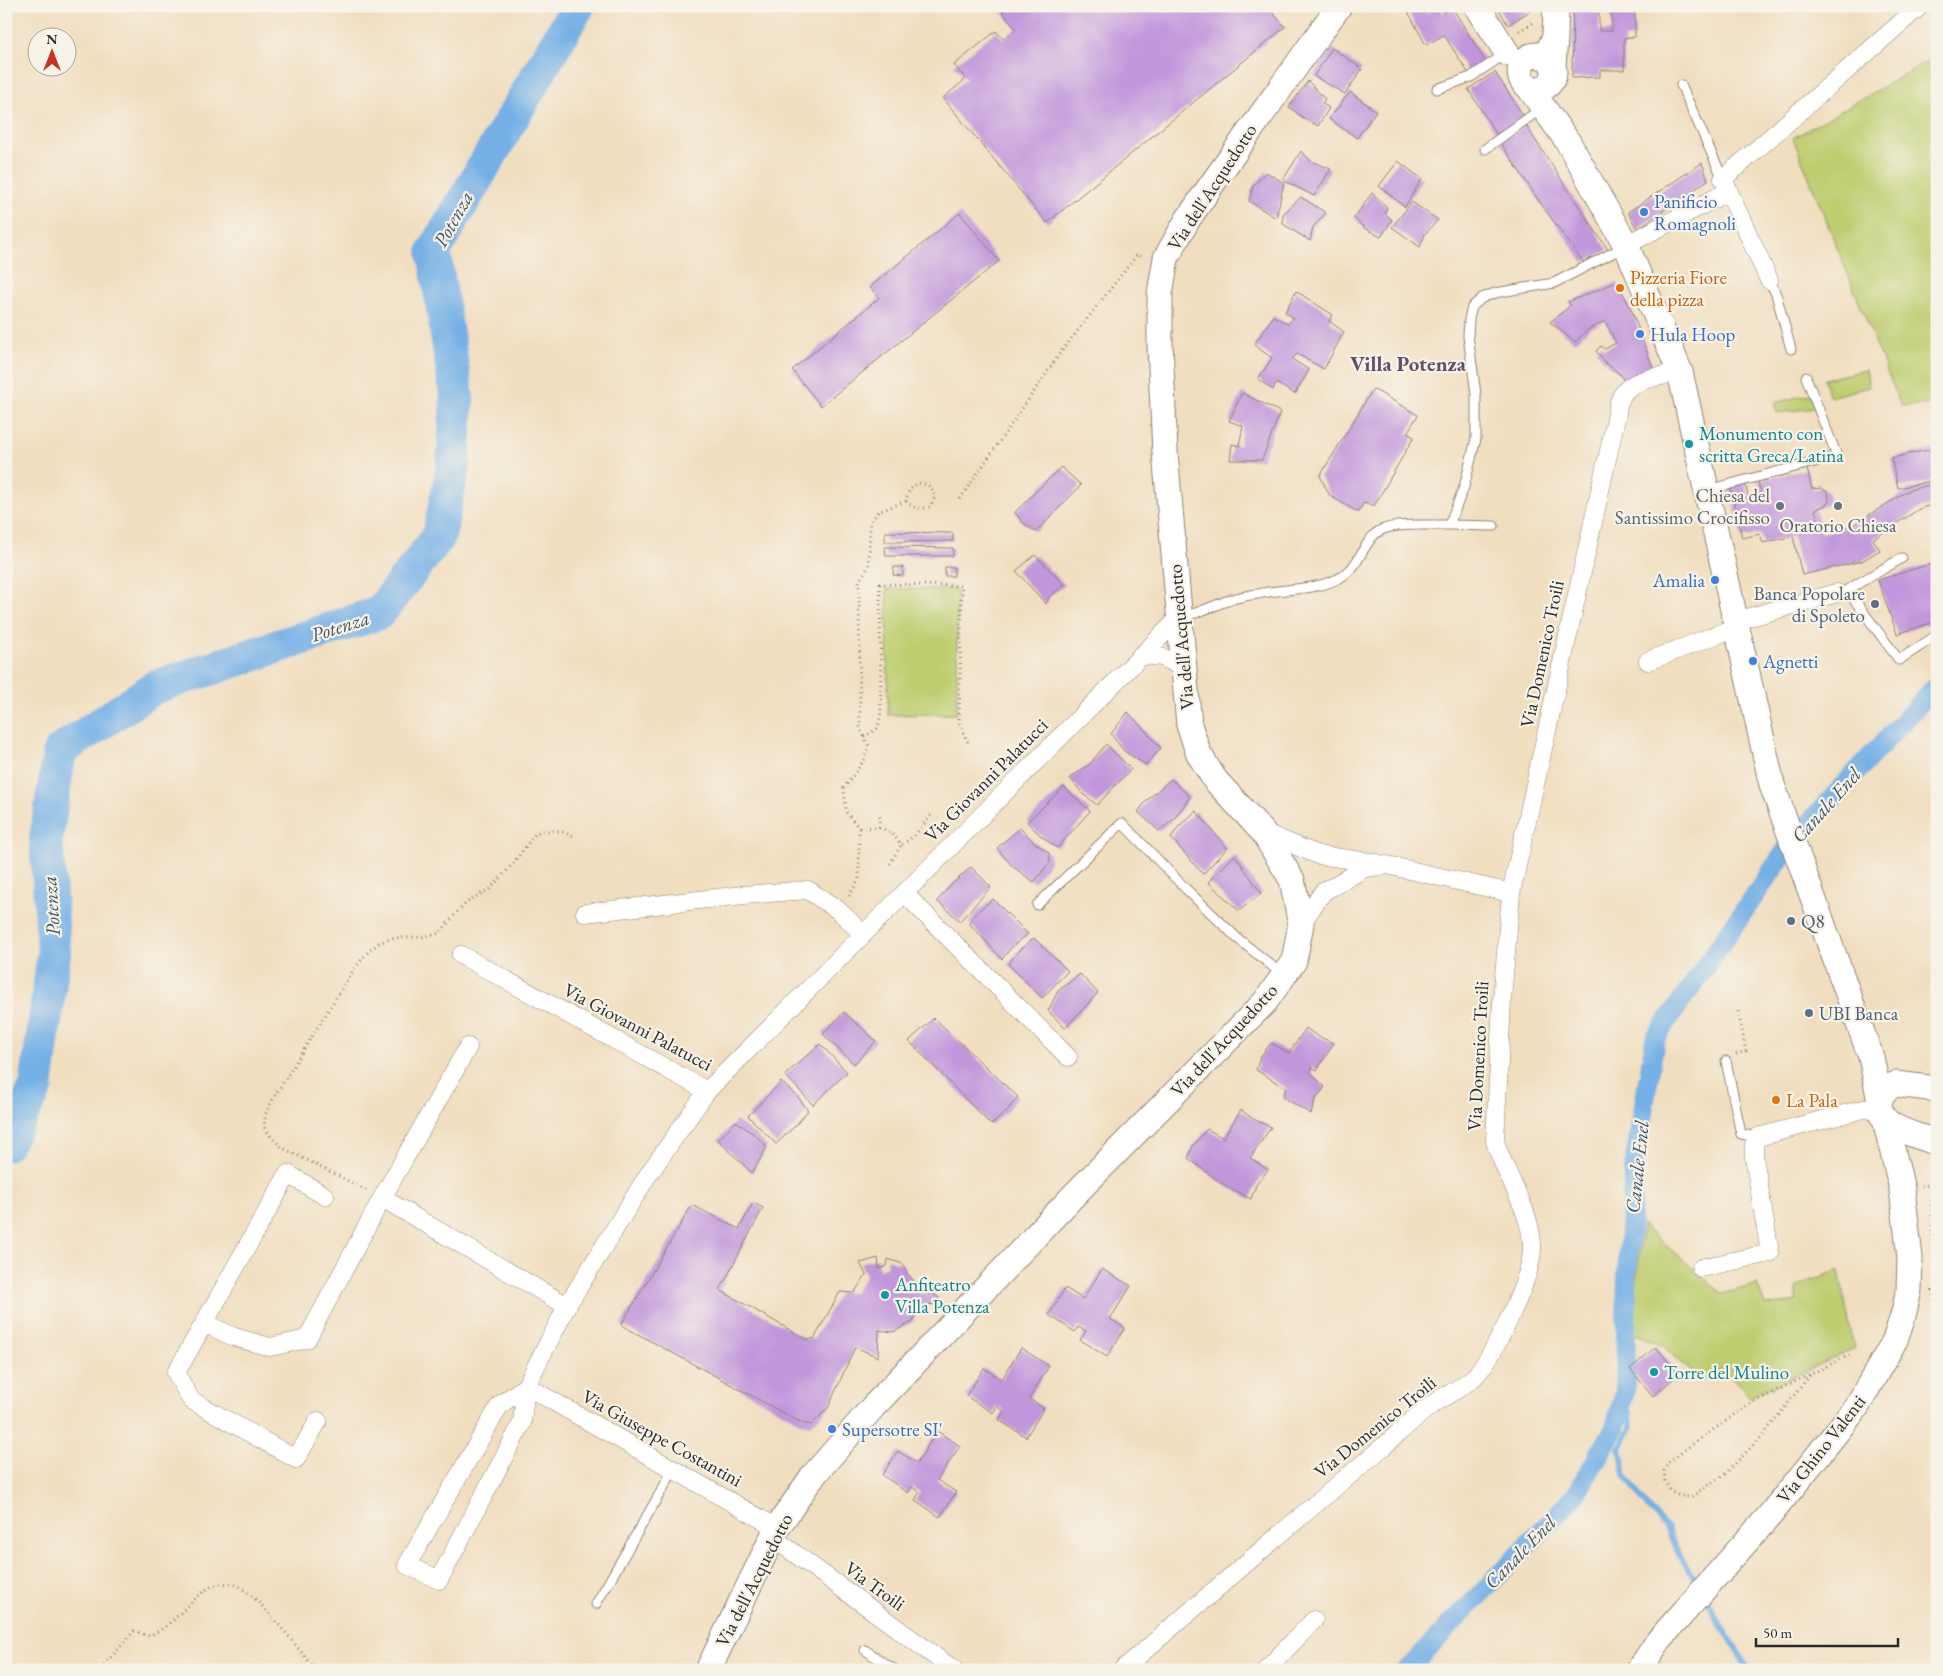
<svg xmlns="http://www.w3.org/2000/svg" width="1943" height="1676" viewBox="0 0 1943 1676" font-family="'EB Garamond',serif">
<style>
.green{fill:#becd6f;stroke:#747c4d}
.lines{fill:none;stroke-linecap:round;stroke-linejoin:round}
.stream{stroke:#74b0e6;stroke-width:5.5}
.canal{stroke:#74b0e6;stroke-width:20}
.river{stroke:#74b0e6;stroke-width:34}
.building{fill:#c196db}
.lane-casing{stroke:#8e8475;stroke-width:11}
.street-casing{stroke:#8e8475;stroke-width:19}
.secondary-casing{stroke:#8e8475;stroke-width:27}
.path{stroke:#8e8475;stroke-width:3;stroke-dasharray:1 4;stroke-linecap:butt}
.lane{stroke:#fff;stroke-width:9}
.street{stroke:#fff;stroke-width:18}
.secondary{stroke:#fff;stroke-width:25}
.shop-dot{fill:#3f7fe0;stroke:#f7f3e8;stroke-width:2}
.food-dot{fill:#e8710a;stroke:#f7f3e8;stroke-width:2}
.culture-dot{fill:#0f9aa8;stroke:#f7f3e8;stroke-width:2}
.worship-dot{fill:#6b7280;stroke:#f7f3e8;stroke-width:2}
.service-dot{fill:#5c6f8a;stroke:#f7f3e8;stroke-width:2}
.labels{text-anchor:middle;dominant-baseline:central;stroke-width:4.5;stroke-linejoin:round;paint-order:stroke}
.street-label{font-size:19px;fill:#2b2b2b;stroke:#f7f3e8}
.shop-label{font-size:19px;fill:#366cbe;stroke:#f7f3e8;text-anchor:start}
.food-label{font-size:19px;fill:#c56008;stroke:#f7f3e8;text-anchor:start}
.culture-label{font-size:19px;fill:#0d838f;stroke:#f7f3e8;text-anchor:start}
.worship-label{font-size:19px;fill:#5b616d;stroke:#f7f3e8;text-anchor:end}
.service-label{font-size:19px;fill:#4e5e75;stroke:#f7f3e8;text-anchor:start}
.water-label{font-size:20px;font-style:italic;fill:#415363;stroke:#f7f3e8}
.quarter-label{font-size:21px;font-weight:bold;fill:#605069;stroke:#f7f3e8}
</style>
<rect width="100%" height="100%" fill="#f7f3e8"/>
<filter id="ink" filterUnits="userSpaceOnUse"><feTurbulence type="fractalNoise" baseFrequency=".02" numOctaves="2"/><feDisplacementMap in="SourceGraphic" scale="10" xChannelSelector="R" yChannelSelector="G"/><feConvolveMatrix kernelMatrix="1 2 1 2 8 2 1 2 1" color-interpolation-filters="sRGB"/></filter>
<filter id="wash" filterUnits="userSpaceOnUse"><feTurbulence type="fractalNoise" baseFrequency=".0096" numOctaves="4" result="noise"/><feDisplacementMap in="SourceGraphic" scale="20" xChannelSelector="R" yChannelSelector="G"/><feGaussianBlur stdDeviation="1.12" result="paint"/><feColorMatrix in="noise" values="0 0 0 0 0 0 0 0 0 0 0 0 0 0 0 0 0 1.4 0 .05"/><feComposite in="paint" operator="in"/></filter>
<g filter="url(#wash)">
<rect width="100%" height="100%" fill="#f1debf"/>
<path class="green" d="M 1937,56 L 1937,404 L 1901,406 L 1793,138 Z
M 1866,370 L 1869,387 L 1830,397 L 1824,379 Z
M 1810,394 L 1815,408 L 1777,413 L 1774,403 Z
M 887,589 L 957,589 L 957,714 L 888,715 Z
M 1642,1225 L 1723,1294 L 1757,1284 L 1765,1306 L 1797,1301 L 1797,1286 L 1839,1270 L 1854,1348 L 1750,1397 L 1724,1368 L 1701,1380 L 1663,1346 L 1632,1332 Z"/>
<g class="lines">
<path class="stream" d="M 1622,1404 L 1630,1412 L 1631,1428 L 1620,1448 L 1625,1475 L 1648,1508 L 1667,1527 L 1674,1546 L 1699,1586
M 1705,1597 L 1749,1670"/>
<path class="canal" d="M 1407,1670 L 1574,1497 L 1615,1428 L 1625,1391 L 1627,1272 L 1635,1160 L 1655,1039 L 1794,839 L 1937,685"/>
<path class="river" d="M 6,1144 L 36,1088 L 54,953 L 46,839 L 60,751 L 155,687 L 379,613 L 439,536 L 453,467 L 457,398 L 434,251 L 578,6"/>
</g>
<g id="blocks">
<path class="building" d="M 1008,6 L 1267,6 L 1285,27 L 1047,223 L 943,98 L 966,79 L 954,65 L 996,31 L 1003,39 L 1016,29 L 1002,12 Z
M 1405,6 L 1423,6 L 1427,13 L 1440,6 L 1443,13 L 1452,7 L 1486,63 L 1469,74 L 1444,35 L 1426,45 Z
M 1497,6 L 1527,6 L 1530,11 L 1508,25 Z
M 1573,6 L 1599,6 L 1599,31 L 1612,31 L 1611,6 L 1635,6 L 1635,37 L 1624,38 L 1624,70 L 1600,70 L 1600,77 L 1572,78 Z
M 1332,48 L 1362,69 L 1345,94 L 1314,76 Z
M 1495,72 L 1524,117 L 1497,135 L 1468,89 Z
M 1308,81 L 1325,99 L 1322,103 L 1329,108 L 1318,126 L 1302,117 L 1289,107 Z
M 1350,92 L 1376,111 L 1357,138 L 1329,119 Z
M 1526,125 L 1532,135 L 1608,250 L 1583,262 L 1541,204 L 1500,142 Z
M 1301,151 L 1311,161 L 1331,169 L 1314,196 L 1283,180 Z
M 1398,161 L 1422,179 L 1405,207 L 1379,186 Z
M 1702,163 L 1708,180 L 1637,229 L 1628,212 Z
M 1266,172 L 1284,183 L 1276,218 L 1249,201 L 1253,186 Z
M 1372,193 L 1387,207 L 1385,213 L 1392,220 L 1381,237 L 1364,228 L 1354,218 Z
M 1301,197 L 1326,213 L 1313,227 L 1310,241 L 1283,224 L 1283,214 Z
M 1412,202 L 1438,220 L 1425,234 L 1420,247 L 1392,227 Z
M 960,213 L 999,261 L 821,406 L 792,370 L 879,298 L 870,287 Z
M 1617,282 L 1631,309 L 1653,368 L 1624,382 L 1621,375 L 1606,363 L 1596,351 L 1601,346 L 1605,349 L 1616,343 L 1605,321 L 1589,329 L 1575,342 L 1550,322 L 1571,305 L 1568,302 Z
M 1296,291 L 1333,315 L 1329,321 L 1344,332 L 1324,369 L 1297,354 L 1292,359 L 1309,370 L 1295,394 L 1276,383 L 1273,390 L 1258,379 L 1272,358 L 1254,345 L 1273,316 L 1288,324 L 1293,318 L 1285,312 Z
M 1373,389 L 1418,415 L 1407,433 L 1414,437 L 1374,506 L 1364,503 L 1358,512 L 1330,496 L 1320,476 Z
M 1242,393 L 1280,412 L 1262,460 L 1230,460 L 1232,444 L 1239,446 L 1243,426 L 1229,421 Z
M 1937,448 L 1937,503 L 1919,509 L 1873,539 L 1880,550 L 1862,561 L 1802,575 L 1793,536 L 1763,543 L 1760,534 L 1742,538 L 1730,486 L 1745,482 L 1748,496 L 1761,494 L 1758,481 L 1807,469 L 1812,489 L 1821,488 L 1828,492 L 1829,501 L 1826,505 L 1815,510 L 1822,533 L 1853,525 L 1909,490 L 1933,484 L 1932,481 L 1898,488 L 1891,458 Z
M 1061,467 L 1081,485 L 1036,532 L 1022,522 L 1015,512 Z
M 885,532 L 953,533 L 953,541 L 885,542 Z
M 885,547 L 953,548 L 953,556 L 886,556 Z
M 1035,555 L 1065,585 L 1050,596 L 1046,604 L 1016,571 Z
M 1934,563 L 1937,571 L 1937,621 L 1897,634 L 1878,580 Z
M 894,567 L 903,567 L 903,576 L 893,575 Z
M 945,567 L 954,567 L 954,576 L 945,576 Z
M 1128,712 L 1161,748 L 1146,765 L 1124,751 L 1111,734 Z
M 1106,744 L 1131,769 L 1097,805 L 1083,794 L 1070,778 L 1090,764 Z
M 1171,779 L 1190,797 L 1174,819 L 1159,831 L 1138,812 L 1146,801 Z
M 1064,787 L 1090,811 L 1057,848 L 1040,835 L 1027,822 Z
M 1196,811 L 1227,848 L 1203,874 L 1171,838 L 1179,826 Z
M 1020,828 L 1034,842 L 1049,853 L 1050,862 L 1034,882 L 1012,866 L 997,848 Z
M 1235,855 L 1261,893 L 1239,911 L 1208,882 Z
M 971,867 L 991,887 L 960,921 L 937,901 L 951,885 Z
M 993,899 L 1028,934 L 1012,947 L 1002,959 L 969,923 L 979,910 Z
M 1034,938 L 1068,971 L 1042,998 L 1008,964 L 1019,950 Z
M 1080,974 L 1098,993 L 1065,1028 L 1048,1011 L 1058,991 Z
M 844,1012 L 876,1041 L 854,1064 L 823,1034 Z
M 934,1018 L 1018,1097 L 1006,1112 L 991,1125 L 909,1041 Z
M 1306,1028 L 1317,1036 L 1334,1043 L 1317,1070 L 1312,1067 L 1311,1073 L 1325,1087 L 1315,1100 L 1311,1114 L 1283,1097 L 1286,1088 L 1256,1070 L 1260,1057 L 1271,1043 L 1289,1053 Z
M 820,1044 L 847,1072 L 813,1105 L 785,1075 Z
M 781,1082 L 797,1096 L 808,1110 L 796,1125 L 776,1144 L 748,1116 Z
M 1241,1110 L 1253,1119 L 1271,1127 L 1250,1158 L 1268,1170 L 1256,1185 L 1251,1199 L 1221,1183 L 1188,1158 L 1193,1146 L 1207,1129 L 1223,1138 Z
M 736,1121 L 755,1135 L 767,1147 L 752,1173 L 718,1140 Z
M 753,1203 L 763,1208 L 720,1290 L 806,1339 L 814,1339 L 840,1292 L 854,1293 L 866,1275 L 860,1263 L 878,1258 L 879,1269 L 887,1266 L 888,1259 L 903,1264 L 906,1272 L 914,1281 L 918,1294 L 932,1293 L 939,1298 L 937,1304 L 919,1305 L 913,1322 L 893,1332 L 879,1330 L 878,1357 L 855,1347 L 828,1408 L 811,1425 L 802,1423 L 621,1325 L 692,1205 L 739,1229 Z
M 1102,1269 L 1131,1286 L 1110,1319 L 1125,1328 L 1107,1357 L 1080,1340 L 1086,1331 L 1078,1327 L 1075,1332 L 1049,1315 L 1065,1288 L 1083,1299 Z
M 1656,1347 L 1679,1374 L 1653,1396 L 1630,1369 Z
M 1021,1348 L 1049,1366 L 1029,1399 L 1044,1408 L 1026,1437 L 999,1420 L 1004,1411 L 997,1406 L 993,1413 L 966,1396 L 984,1368 L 1002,1379 Z
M 937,1431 L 960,1446 L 937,1480 L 956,1492 L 940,1517 L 915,1500 L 920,1492 L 912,1487 L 908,1493 L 882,1475 L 898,1451 L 917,1463 Z"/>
</g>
</g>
<g filter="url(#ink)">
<use href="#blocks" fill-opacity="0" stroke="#8e8475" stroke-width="1"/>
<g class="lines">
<g class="lane-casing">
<path id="lane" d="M 1681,85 L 1723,179
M 1437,89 L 1471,77 L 1505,54
M 1485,149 L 1542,108
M 1769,280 L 1776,294 L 1791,349
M 1708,490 L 1837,456 L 1806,377
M 1449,525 L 1494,526
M 1847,590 L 1902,558
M 1837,593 L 1847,590 L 1899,660 L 1937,635
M 1182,617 C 1199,613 1215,605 1232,599 C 1240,597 1249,595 1258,594 C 1283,588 1309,591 1333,581 C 1360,570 1358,551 1375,534 C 1388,521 1431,526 1449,525 L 1464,487 L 1476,439 L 1476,394 L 1468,336 L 1469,319 L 1472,307 L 1482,298 L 1495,293 L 1554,283 L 1624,247
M 1037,905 L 1122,823 L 1186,889 L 1237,938 L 1282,974
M 1726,1061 L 1741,1134 L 1758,1137
M 596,1604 L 674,1469
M 865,1650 L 895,1670"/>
</g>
<g class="street-casing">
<path id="street" d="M 1626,245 L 1729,191
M 1769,280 L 1723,179 L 1920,6
M 1736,621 L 1837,593
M 1140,656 C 1161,655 1167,657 1183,670
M 1648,661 L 1737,627
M 1263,832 L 1318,855 L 1377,863
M 904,893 L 1068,1057
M 585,913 L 743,895 L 808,890 L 838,910 L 863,934
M 1301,924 L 1323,892 L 1365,868 L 1387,865 L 1511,893
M 461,955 L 707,1091
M 382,1198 L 567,1306
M 1701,1268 L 1770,1253 L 1754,1157 L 1754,1144 L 1758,1137 L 1879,1105
M 204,1323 L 234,1337 L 270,1347 L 307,1339 L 382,1198 L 468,1047
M 526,1386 L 522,1423 L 439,1580 L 407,1565 L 500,1405 Z
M 318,1421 L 296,1459 L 191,1400 L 176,1373 L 288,1174 L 325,1196
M 777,1528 L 526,1386 L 567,1306 L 648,1175 L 707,1091 L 1179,618
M 772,1537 L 954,1670
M 1122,1670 C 1209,1595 1296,1520 1384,1446 C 1401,1431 1417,1415 1436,1402 C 1448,1394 1463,1387 1474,1377 C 1494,1357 1530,1280 1532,1251 C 1534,1213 1505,1177 1495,1141 L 1502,1000 L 1511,893 L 1617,414 C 1618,378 1652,379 1680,372
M 1266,1670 L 1314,1620"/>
</g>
<g class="secondary-casing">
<path id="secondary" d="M 1477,6 L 1507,53
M 1555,37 L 1556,6
M1520 72a17 17 0 1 1 34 0a17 17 0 1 1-34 0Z
M 1540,56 L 1548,51 L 1555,37 L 1553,67
M 1530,89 L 1568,142 L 1626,245 L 1680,372 L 1772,785 L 1871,1057 L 1880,1101
M 1937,1089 L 1896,1084 C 1887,1088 1880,1093 1879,1104 C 1878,1129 1919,1135 1937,1143
M 708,1670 L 777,1528 L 812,1477 L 873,1407 L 1076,1193 L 1265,1002 L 1294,961 L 1301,924 L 1292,880 L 1263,832 L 1215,780 L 1199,754 L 1189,725 L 1165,452 L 1160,345 L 1160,294 L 1166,258 L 1188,219 L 1212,184 L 1339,6
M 1639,1670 L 1659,1640 L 1770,1515 L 1856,1408 L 1895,1340 L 1903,1316 L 1909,1290 L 1910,1258 L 1902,1189 L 1885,1120"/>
</g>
<path class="path" d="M 1519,31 L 1533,23
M 960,499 L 1061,352 L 1137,255 L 1145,256
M 864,737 L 878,728 L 881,712 L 880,584 L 962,586 L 959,723 L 969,745
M 879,827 L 880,813
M 859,828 C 880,827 888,826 901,845 L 914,836 L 933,813
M 890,864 L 901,845
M 849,896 L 859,879 L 859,828 L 846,812 L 844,788 L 865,759 L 868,745 L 860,728 L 859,581 L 869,566 L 870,523 L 878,512 L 906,501 L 909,490 L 918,483 L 927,484 L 932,489 L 935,497 L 930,507 C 920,509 913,509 906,501
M 1736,1054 L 1746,1051 L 1738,1011
M 1921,1186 L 1931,1185 L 1933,1251
M 366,1190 L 283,1148 L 272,1138 L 264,1127 L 265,1116 L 271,1102 L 354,969 L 368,952 L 379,943 L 393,938 L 422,937 L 440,933 L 458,911 L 470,900 L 490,889 L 512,865 L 536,833 L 543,831 L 560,831 L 576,837
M 1933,1290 L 1937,1352
M 1810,1375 L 1764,1434 L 1725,1474 L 1691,1497 L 1680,1496 L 1671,1492 L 1665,1481 L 1664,1471 L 1669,1462 L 1690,1446 L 1751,1403 L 1852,1354
M 104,1665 L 134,1631 L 149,1636 C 176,1624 186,1603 209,1588 C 217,1583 229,1582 238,1586 C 259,1596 299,1650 316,1670"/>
<use href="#lane" class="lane"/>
<use href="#street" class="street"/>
<use href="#secondary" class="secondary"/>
</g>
</g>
<g class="shop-dot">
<circle cx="1644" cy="212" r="5"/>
<circle cx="1640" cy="334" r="5"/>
<circle cx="1715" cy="580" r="5"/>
<circle cx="1753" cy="661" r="5"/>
<circle cx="832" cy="1429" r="5"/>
</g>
<g class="food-dot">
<circle cx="1620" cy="288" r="5"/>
<circle cx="1776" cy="1100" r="5"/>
</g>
<g class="culture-dot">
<circle cx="1689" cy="444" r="5"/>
<circle cx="885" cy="1295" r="5"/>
<circle cx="1654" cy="1372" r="5"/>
</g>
<g class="worship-dot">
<circle cx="1780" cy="506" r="5"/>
<circle cx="1838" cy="506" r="5"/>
</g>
<g class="service-dot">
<circle cx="1875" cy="604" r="5"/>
<circle cx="1791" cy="921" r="5"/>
<circle cx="1809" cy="1013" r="5"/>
</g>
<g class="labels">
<g class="street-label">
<text transform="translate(1212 187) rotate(-57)">Via dell'Acquedotto</text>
<text transform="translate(1181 637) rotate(-95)">Via dell'Acquedotto</text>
<text transform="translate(1542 654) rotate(-78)">Via Domenico Troili</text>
<text transform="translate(986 780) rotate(-45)">Via Giovanni Palatucci</text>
<text transform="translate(638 1027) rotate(28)">Via Giovanni Palatucci</text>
<text transform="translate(1224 1040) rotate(-47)">Via dell'Acquedotto</text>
<text transform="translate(1478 1056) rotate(-87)">Via Domenico Troili</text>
<text transform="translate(1375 1427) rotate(-39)">Via Domenico Troili</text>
<text transform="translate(662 1438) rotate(29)">Via Giuseppe Costantini</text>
<text transform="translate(1821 1449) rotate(-52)">Via Ghino Valenti</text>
<text transform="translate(754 1580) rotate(-63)">Via dell'Acquedotto</text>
<text transform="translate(875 1586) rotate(36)">Via Troili</text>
</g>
<g class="shop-label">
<text x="1654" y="201">Panificio<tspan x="1654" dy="22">Romagnoli</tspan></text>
<text x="1650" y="334">Hula Hoop</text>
<text x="1705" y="580" text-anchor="end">Amalia</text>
<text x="1763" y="661">Agnetti</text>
<text x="842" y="1429">Supersotre SI'</text>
</g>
<g class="food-label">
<text x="1630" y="277">Pizzeria Fiore<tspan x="1630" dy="22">della pizza</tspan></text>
<text x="1786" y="1100">La Pala</text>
</g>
<g class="culture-label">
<text x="1699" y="433">Monumento con<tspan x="1699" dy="22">scritta Greca/Latina</tspan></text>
<text x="895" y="1284">Anfiteatro<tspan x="895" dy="22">Villa Potenza</tspan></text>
<text x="1664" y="1372">Torre del Mulino</text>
</g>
<g class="worship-label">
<text x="1770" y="495">Chiesa del<tspan x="1770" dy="22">Santissimo Crocifisso</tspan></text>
<text x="1838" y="525" text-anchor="middle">Oratorio Chiesa</text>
</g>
<g class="service-label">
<text x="1865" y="593" text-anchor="end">Banca Popolare<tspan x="1865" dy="22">di Spoleto</tspan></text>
<text x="1801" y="921">Q8</text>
<text x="1819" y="1013">UBI Banca</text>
</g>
<g class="water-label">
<text transform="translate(453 219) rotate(-61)">Potenza</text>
<text transform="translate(340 626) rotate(-18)">Potenza</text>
<text transform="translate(1826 805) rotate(-48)">Canale Enel</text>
<text transform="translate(51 906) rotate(-94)">Potenza</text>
<text transform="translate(1637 1167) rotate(-84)">Canale Enel</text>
<text transform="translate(1520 1552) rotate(-46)">Canale Enel</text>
</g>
<g class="quarter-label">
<text x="1408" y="363">Villa Potenza</text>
</g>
</g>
<rect width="1943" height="1676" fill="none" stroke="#f7f3e8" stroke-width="25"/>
<g transform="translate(52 52)"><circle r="24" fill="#f7f3e8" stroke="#a5a39c"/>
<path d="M0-4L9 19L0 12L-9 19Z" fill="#c8321e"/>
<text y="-8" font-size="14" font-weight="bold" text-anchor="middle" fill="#2b2b2b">N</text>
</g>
<path d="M1756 1638v8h142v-8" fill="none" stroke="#2b2b2b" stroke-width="2.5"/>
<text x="1763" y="1638" font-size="15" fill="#2b2b2b" stroke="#f7f3e8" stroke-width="4" paint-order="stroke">50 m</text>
</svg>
